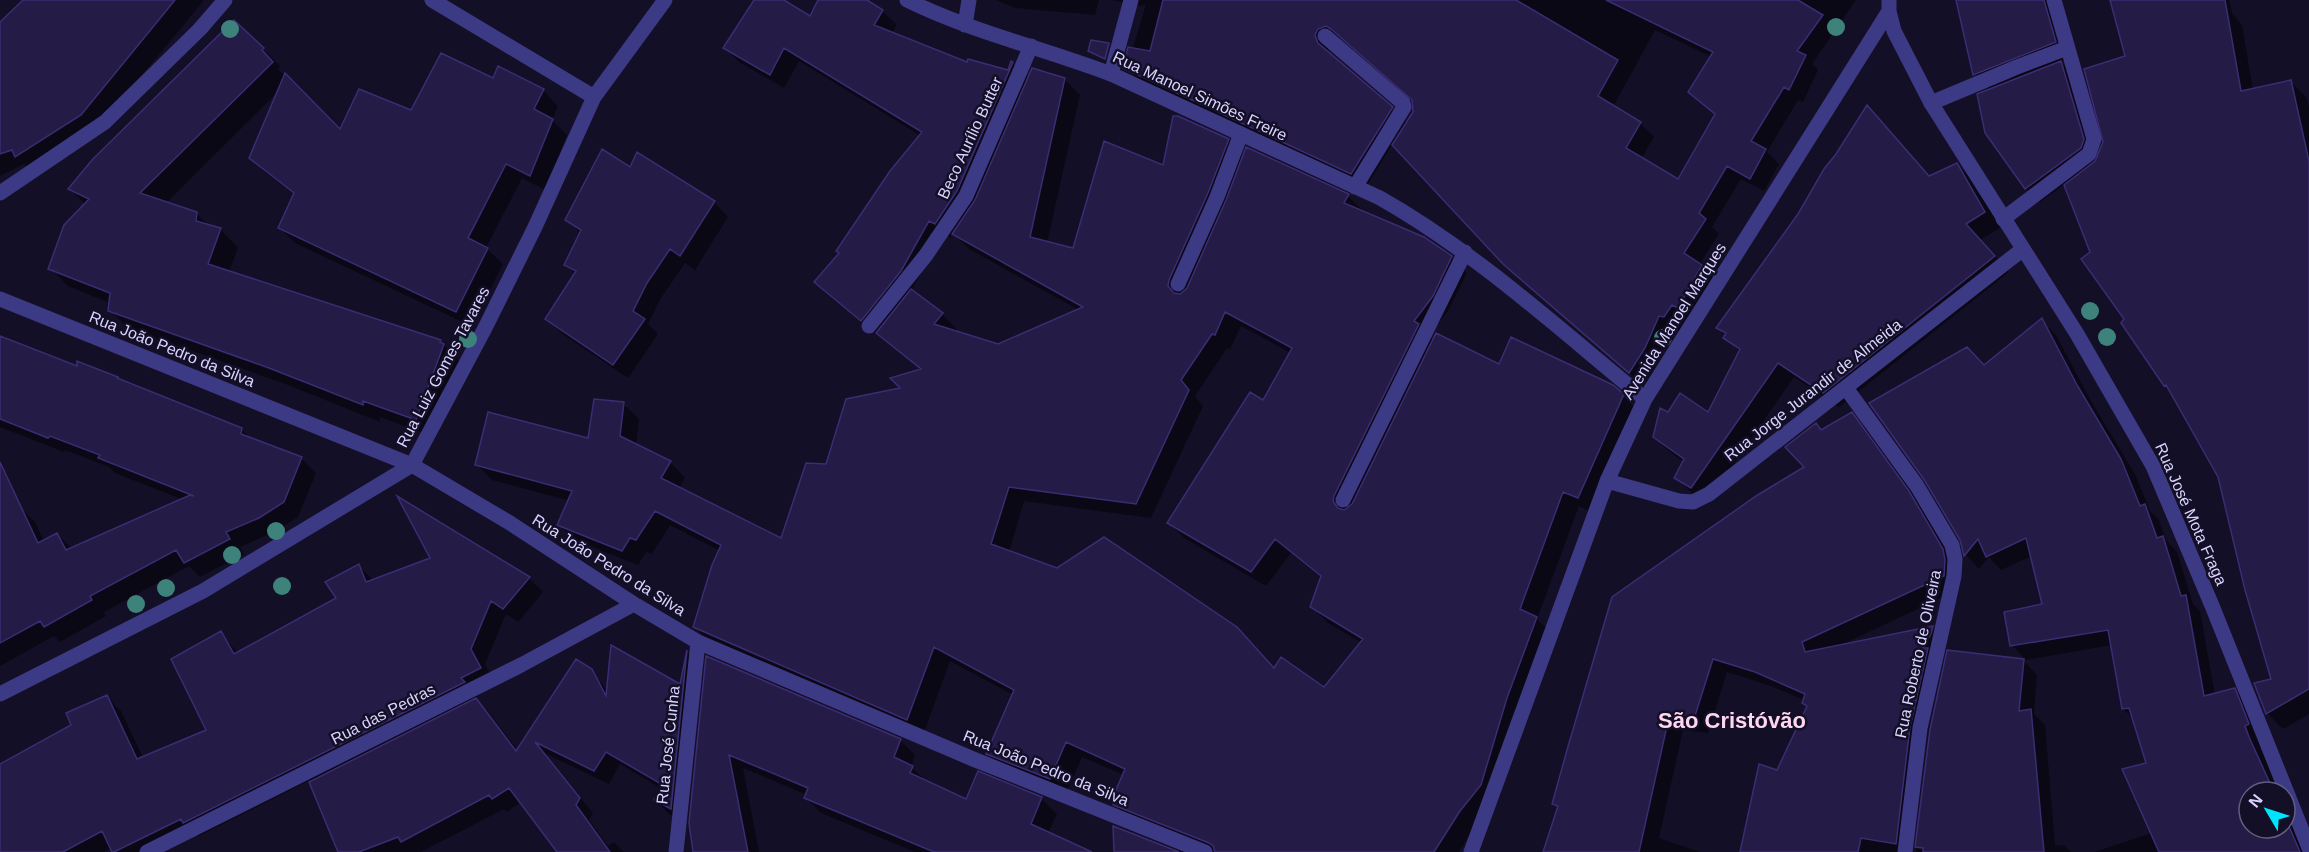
<svg xmlns="http://www.w3.org/2000/svg" width="2309" height="852" viewBox="0 0 2309 852" font-family="Helvetica,sans-serif">
<style>
.shadow{fill:#0007;fill-rule:evenodd}
.building{fill:#241b47;stroke:#3b2d73;stroke-width:1.5;fill-rule:evenodd}
.lines{fill:none;stroke-linecap:round;stroke-linejoin:round}
.lane{stroke:#3d3a85;stroke-width:15}
.street{stroke:#3d3a85;stroke-width:15}
.tree{fill:#3d827b}
.labels{text-anchor:middle;dominant-baseline:central;stroke-width:5;stroke-linejoin:round;paint-order:stroke}
.street-label{font-size:16px;fill:#d9d4ff;stroke:#130f26}
.district-label{font-size:22px;font-weight:bold;fill:#ffd6f0;stroke:#130f26}
</style>
<rect width="100%" height="100%" fill="#130f26"/>
<path class="shadow" d="M 25,0 L 204,0 L 96,131 L 32,172 L 24,164 L 0,176 L 0,24 Z
M 756,0 L 781,0 L 811,18 L 820,0 L 864,0 L 882,11 L 897,25 L 891,34 L 968,64 L 969,61 L 1009,72 L 1013,63 L 1029,80 L 1064,79 L 1080,95 L 1047,243 L 1074,250 L 1164,168 L 1228,140 L 1244,157 L 1247,149 L 1348,196 L 1363,211 L 1362,212 L 1451,257 L 1467,273 L 1448,311 L 1429,336 L 1434,341 L 1500,366 L 1623,396 L 1639,411 L 1593,513 L 1579,506 L 1537,619 L 1551,633 L 1475,826 L 1459,852 L 1211,852 L 1130,820 L 1114,804 L 1124,775 L 1082,757 L 1066,794 L 1003,769 L 987,753 L 1013,695 L 950,661 L 923,735 L 710,642 L 694,627 L 720,551 L 670,525 L 652,554 L 646,552 L 638,565 L 575,540 L 559,525 L 570,501 L 492,480 L 476,464 L 590,440 L 623,404 L 639,419 L 636,446 L 670,462 L 685,478 L 679,488 L 782,540 L 828,466 L 921,370 L 877,332 L 876,334 L 830,296 L 816,282 L 840,254 L 921,136 L 799,61 L 784,88 L 739,62 L 725,48 ZM 953,233 L 969,249 L 1079,310 L 998,346 L 955,332 L 957,330 L 942,314 L 911,291 L 943,234 L 950,238 ZM 1241,326 L 1291,353 L 1264,402 L 1169,523 L 1184,538 L 1266,586 L 1291,553 L 1322,578 L 1312,607 L 1328,623 L 1362,643 L 1325,689 L 1275,669 L 1009,552 L 1024,501 L 1151,518 L 1203,406 L 1195,396 L 1227,348 L 1230,349 Z
M 996,0 L 1099,0 L 1095,15 L 1015,8 Z
M 1112,0 L 1856,0 L 1812,64 L 1818,70 L 1803,102 L 1798,100 L 1767,152 L 1779,164 L 1764,191 L 1741,179 L 1712,227 L 1719,234 L 1699,265 L 1715,280 L 1692,321 L 1686,318 L 1679,330 L 1673,328 L 1658,362 L 1643,385 L 1518,278 L 1393,143 L 1366,187 L 1141,82 L 1127,68 L 1146,4 L 1140,6 ZM 1655,30 L 1712,57 L 1690,92 L 1716,115 L 1679,181 L 1641,159 L 1654,137 L 1640,123 L 1613,107 ZM 1341,39 L 1346,42 L 1412,98 L 1415,109 L 1407,123 L 1331,56 L 1328,49 L 1332,43 Z
M 1958,0 L 2059,0 L 2071,58 L 2061,62 L 2075,77 L 2098,157 L 2127,56 L 2111,0 L 2229,0 L 2232,13 L 2242,25 L 2253,90 L 2291,82 L 2307,98 L 2309,108 L 2309,714 L 2283,729 L 2267,713 L 2273,680 L 2219,476 L 2171,390 L 2165,385 L 2126,320 L 2092,252 L 2065,184 L 2040,202 L 2026,188 L 1991,90 L 1974,74 Z
M 263,49 L 280,66 L 278,69 L 341,132 L 412,112 L 494,80 L 543,90 L 558,106 L 552,120 L 567,135 L 545,190 L 522,178 L 486,248 L 503,264 L 471,326 L 295,243 L 280,228 L 295,195 L 266,173 L 250,158 L 278,92 L 166,203 L 196,213 L 210,227 L 221,230 L 238,248 L 229,272 L 440,341 L 461,363 L 434,437 L 380,417 L 380,422 L 288,385 L 128,328 L 110,310 L 110,303 L 68,286 L 50,268 L 86,205 L 70,189 Z
M 1867,107 L 1930,177 L 1957,165 L 1973,180 L 2000,228 L 1980,240 L 2009,272 L 1839,407 L 1794,377 L 1707,502 L 1692,493 L 1676,477 L 1684,462 L 1670,452 L 1654,437 L 1669,413 L 1708,414 L 1740,352 L 1718,328 L 1800,215 Z
M 630,169 L 714,202 L 728,217 L 695,270 L 685,263 L 661,298 L 648,324 L 658,334 L 628,378 L 561,333 L 547,319 L 576,275 L 565,264 L 581,234 L 567,219 Z
M 2041,320 L 2056,335 L 2091,401 L 2136,476 L 2150,511 L 2159,520 L 2166,540 L 2177,552 L 2193,604 L 2200,611 L 2215,695 L 2234,690 L 2249,704 L 2282,792 L 2249,792 L 2249,828 L 2285,828 L 2285,799 L 2303,852 L 2094,852 L 2152,833 L 2147,764 L 2134,719 L 2123,709 L 2112,645 L 2026,660 L 2012,645 L 2044,605 L 2032,556 L 2001,570 L 1989,557 L 1979,569 L 1966,555 L 1962,539 L 1984,366 Z
M 0,337 L 241,429 L 251,439 L 301,458 L 316,473 L 298,517 L 274,532 L 240,547 L 244,554 L 200,577 L 189,566 L 104,612 L 106,616 L 60,642 L 54,636 L 0,666 L 0,497 L 20,507 L 35,522 L 44,541 L 57,534 L 72,549 L 184,500 L 115,473 L 109,467 L 65,450 L 64,452 L 0,427 Z
M 1851,414 L 1866,428 L 1923,507 L 1957,564 L 1958,590 L 1839,646 L 1932,628 L 1946,642 L 1924,742 L 1912,852 L 1741,852 L 1808,707 L 1803,703 L 1804,700 L 1771,686 L 1727,672 L 1708,733 L 1683,730 L 1659,838 L 1700,852 L 1546,852 L 1559,809 L 1554,804 L 1806,467 L 1822,431 Z
M 358,566 L 373,580 L 529,578 L 543,592 L 518,622 L 506,614 L 485,664 L 494,682 L 474,693 L 478,697 L 475,698 L 490,714 L 518,751 L 591,671 L 608,691 L 681,686 L 688,653 L 701,666 L 684,821 L 669,814 L 655,800 L 662,789 L 620,764 L 609,784 L 544,753 L 593,813 L 589,820 L 608,846 L 614,842 L 624,852 L 558,852 L 521,802 L 507,812 L 504,809 L 421,852 L 339,852 L 310,780 L 199,836 L 195,833 L 156,852 L 113,852 L 111,848 L 104,852 L 0,852 L 0,766 L 73,726 L 107,697 L 121,711 L 143,758 L 208,731 L 220,633 L 238,653 L 338,598 Z
M 708,658 L 900,740 L 915,755 L 911,767 L 927,782 L 966,801 L 978,773 L 1042,799 L 1057,814 L 1048,833 L 1088,852 L 915,852 L 821,813 L 806,798 L 807,795 L 743,768 L 759,852 L 695,852 Z
M 2023,660 L 2037,675 L 2034,714 L 2045,725 L 2055,846 L 2064,845 L 2071,852 L 1916,852 L 1931,730 Z"/>
<path class="building" d="M 23,0 L 175,0 L 81,115 L 15,157 L 12,150 L 0,154 L 0,22 Z
M 754,0 L 784,0 L 810,16 L 818,0 L 867,0 L 883,10 L 874,25 L 967,62 L 968,59 L 1008,70 L 1011,61 L 1013,62 L 957,191 L 935,224 L 929,221 L 901,271 L 861,321 L 814,282 L 839,253 L 836,251 L 890,171 L 922,132 L 784,48 L 770,75 L 723,48 Z
M 1163,0 L 1516,0 L 1618,60 L 1598,96 L 1641,122 L 1626,148 L 1678,179 L 1715,114 L 1688,92 L 1713,52 L 1606,0 L 1798,0 L 1823,15 L 1797,51 L 1806,55 L 1789,90 L 1784,87 L 1751,141 L 1766,149 L 1750,179 L 1727,166 L 1699,213 L 1706,219 L 1684,253 L 1702,265 L 1678,308 L 1672,305 L 1664,317 L 1659,316 L 1645,348 L 1629,373 L 1503,264 L 1392,145 L 1413,112 L 1412,100 L 1331,29 L 1326,26 L 1318,29 L 1315,35 L 1318,43 L 1393,107 L 1351,174 L 1123,68 L 1128,47 L 1150,51 Z
M 1956,0 L 2044,0 L 2056,42 L 1973,75 Z
M 2110,0 L 2225,0 L 2241,91 L 2291,80 L 2309,161 L 2309,689 L 2266,714 L 2254,683 L 2271,679 L 2245,590 L 2218,477 L 2166,385 L 2164,386 L 2121,323 L 2124,319 L 2081,259 L 2090,252 L 2064,185 L 2095,161 L 2103,142 L 2084,69 L 2125,56 Z
M 234,20 L 264,48 L 262,50 L 273,62 L 140,193 L 197,212 L 196,221 L 221,228 L 208,264 L 441,340 L 440,342 L 444,344 L 416,420 L 363,401 L 363,405 L 269,368 L 108,311 L 110,293 L 48,269 L 64,225 L 89,199 L 68,189 L 92,160 Z
M 1091,40 L 1109,43 L 1105,59 L 1088,51 Z
M 441,53 L 493,78 L 498,66 L 544,89 L 534,109 L 553,119 L 530,176 L 506,164 L 468,238 L 488,248 L 456,312 L 278,228 L 294,193 L 249,158 L 285,73 L 340,129 L 359,89 L 411,110 Z
M 2061,61 L 2084,139 L 2081,148 L 2025,189 L 1985,133 L 1977,94 Z
M 1032,68 L 1065,78 L 1030,237 L 1073,248 L 1104,141 L 1163,165 L 1173,116 L 1178,116 L 1229,139 L 1208,193 L 1169,280 L 1168,286 L 1174,293 L 1180,294 L 1187,288 L 1226,200 L 1246,147 L 1349,194 L 1344,203 L 1424,237 L 1452,256 L 1433,296 L 1414,321 L 1419,324 L 1334,496 L 1333,501 L 1338,508 L 1344,510 L 1352,504 L 1436,333 L 1499,364 L 1511,337 L 1613,385 L 1624,394 L 1578,498 L 1563,492 L 1520,609 L 1537,617 L 1507,698 L 1481,785 L 1460,811 L 1434,852 L 1215,852 L 1213,846 L 1209,843 L 1113,805 L 1113,797 L 1125,769 L 1066,742 L 1050,779 L 986,754 L 1014,690 L 934,647 L 907,720 L 693,627 L 712,565 L 721,545 L 655,511 L 636,540 L 630,538 L 622,551 L 557,525 L 572,491 L 475,465 L 488,412 L 588,438 L 594,399 L 624,402 L 620,436 L 671,461 L 661,478 L 781,538 L 806,463 L 826,464 L 846,399 L 900,388 L 890,378 L 921,369 L 876,333 L 911,289 L 943,313 L 934,324 L 998,344 L 1083,307 L 952,234 L 975,200 ZM 1225,312 L 1292,348 L 1263,400 L 1250,392 L 1167,523 L 1251,572 L 1275,539 L 1321,576 L 1310,607 L 1363,639 L 1324,687 L 1281,657 L 1274,668 L 1237,627 L 1104,537 L 1057,568 L 991,544 L 1009,487 L 1136,504 L 1189,390 L 1181,380 L 1212,334 L 1215,335 Z
M 1867,105 L 1929,176 L 1957,163 L 1985,212 L 1966,224 L 1995,256 L 1823,393 L 1778,363 L 1691,488 L 1674,478 L 1684,459 L 1653,437 L 1660,408 L 1668,412 L 1680,393 L 1708,412 L 1740,349 L 1723,338 L 1726,333 L 1716,328 L 1798,214 L 1824,169 L 1836,154 Z
M 602,149 L 630,167 L 637,152 L 715,201 L 680,256 L 670,249 L 647,283 L 633,311 L 645,319 L 613,365 L 545,319 L 576,271 L 564,265 L 581,230 L 565,220 Z
M 2042,318 L 2077,385 L 2121,459 L 2140,506 L 2145,504 L 2157,538 L 2163,536 L 2181,596 L 2186,595 L 2204,696 L 2235,688 L 2249,724 L 2245,726 L 2249,737 L 2274,792 L 2249,792 L 2249,828 L 2285,828 L 2285,817 L 2300,852 L 2159,852 L 2122,769 L 2146,763 L 2129,708 L 2122,709 L 2108,630 L 2010,646 L 2004,612 L 2042,604 L 2026,538 L 1986,557 L 1978,539 L 1964,556 L 1960,540 L 1925,481 L 1869,403 L 1967,347 L 1984,365 Z
M 0,336 L 77,366 L 77,361 L 118,377 L 117,378 L 242,428 L 241,434 L 302,457 L 284,502 L 259,518 L 226,532 L 230,539 L 184,563 L 176,550 L 90,596 L 92,600 L 44,627 L 40,621 L 0,643 L 0,462 L 38,543 L 57,533 L 66,550 L 190,495 L 194,496 L 98,458 L 100,455 L 50,436 L 48,438 L 0,419 Z
M 1852,412 L 1909,491 L 1943,549 L 1945,560 L 1944,576 L 1802,642 L 1805,652 L 1933,626 L 1931,634 L 1923,648 L 1928,648 L 1910,727 L 1896,844 L 1861,838 L 1858,852 L 1740,852 L 1759,764 L 1777,770 L 1807,706 L 1802,703 L 1805,694 L 1755,672 L 1713,659 L 1694,719 L 1669,717 L 1639,852 L 1543,852 L 1558,806 L 1552,804 L 1567,750 L 1612,597 L 1756,496 L 1804,467 L 1785,447 L 1816,423 L 1821,430 Z
M 397,496 L 530,577 L 503,609 L 491,601 L 471,649 L 481,668 L 461,678 L 465,682 L 183,823 L 181,819 L 114,852 L 112,852 L 102,831 L 63,852 L 0,852 L 0,764 L 71,725 L 66,713 L 107,695 L 137,759 L 206,730 L 171,659 L 221,631 L 234,654 L 336,598 L 325,582 L 359,564 L 366,582 L 430,558 Z
M 611,645 L 680,684 L 687,650 L 671,809 L 654,800 L 663,785 L 606,752 L 594,771 L 535,742 L 580,798 L 576,805 L 610,852 L 557,852 L 509,788 L 492,799 L 489,795 L 401,842 L 398,837 L 359,852 L 338,852 L 309,782 L 476,698 L 516,751 L 576,659 L 592,669 L 606,696 Z
M 1947,650 L 2024,659 L 2019,711 L 2031,709 L 2044,852 L 1923,852 L 1923,848 L 1915,847 L 1930,730 Z
M 706,656 L 901,739 L 894,757 L 913,766 L 910,773 L 966,799 L 978,771 L 1042,797 L 1031,824 L 1092,852 L 934,852 L 804,798 L 808,788 L 729,755 L 748,852 L 693,852 L 689,823 Z
M 1113,826 L 1179,852 L 1114,852 Z"/>
<g class="lines">
<path class="lane" d="M 1111,74 L 1131,0
M 1931,103 L 2017,67 L 2067,48
M 2003,219 L 2089,154 L 2094,139 L 2054,0
M 1178,284 L 1217,197 L 1241,134
M 869,326 L 926,255 L 966,196 L 1031,46"/>
<path class="street" d="M 432,0 L 594,97
M 907,0 C 972,32 1043,48 1111,74 L 1380,198 C 1477,253 1559,329 1645,399
M 1889,11 L 1894,31 L 1931,103 L 2077,334 L 2153,466 L 2213,608 L 2309,848
M 965,25 L 969,0
M 1325,36 L 1403,103 L 1404,107 L 1355,187
M 0,193 L 105,122 L 200,29 L 225,0
M 0,299 L 412,465 L 510,523 L 634,604 L 698,642 L 973,759 L 1205,852
M 1846,388 L 1917,486 L 1952,545 L 1955,559 L 1954,576 L 1920,728 L 1905,852
M 1607,481 L 1679,501 L 1693,502 L 1709,494 L 2023,249
M 1343,500 L 1465,252
M 0,694 L 203,591 L 412,465 L 485,328 L 535,227 L 594,97 L 665,0
M 147,852 L 521,665 L 634,604
M 676,852 L 698,642
M 1471,852 L 1607,481 L 1645,399 L 1889,11 L 1889,0"/>
</g>
<g class="tree">
<circle cx="1836" cy="27" r="9"/>
<circle cx="230" cy="29" r="9"/>
<circle cx="2090" cy="311" r="9"/>
<circle cx="2107" cy="337" r="9"/>
<circle cx="1663" cy="338" r="9"/>
<circle cx="468" cy="339" r="9"/>
<circle cx="276" cy="531" r="9"/>
<circle cx="232" cy="555" r="9"/>
<circle cx="282" cy="586" r="9"/>
<circle cx="166" cy="588" r="9"/>
<circle cx="136" cy="604" r="9"/>
</g>
<g class="labels">
<g class="street-label">
<text transform="translate(1200 96) rotate(25)">Rua Manoel Simões Freire</text>
<text transform="translate(970 138) rotate(-65)">Beco Aurílio Butter</text>
<text transform="translate(1674 321) rotate(-58)">Avenida Manoel Marques</text>
<text transform="translate(172 349) rotate(22)">Rua João Pedro da Silva</text>
<text transform="translate(443 367) rotate(-62)">Rua Luiz Gomes Tavares</text>
<text transform="translate(1813 390) rotate(-38)">Rua Jorge Jurandir de Almeida</text>
<text transform="translate(2191 514) rotate(66)">Rua José Mota Fraga</text>
<text transform="translate(609 565) rotate(32)">Rua João Pedro da Silva</text>
<text transform="translate(1918 654) rotate(-78)">Rua Roberto de Oliveira</text>
<text transform="translate(383 714) rotate(-27)">Rua das Pedras</text>
<text transform="translate(668 745) rotate(-84)">Rua José Cunha</text>
<text transform="translate(1046 768) rotate(22)">Rua João Pedro da Silva</text>
</g>
<g class="district-label">
<text x="1732" y="720">São Cristóvão</text>
</g>
</g>
<g transform="translate(2267 810) rotate(309)"><circle r="28" fill="#130f26" stroke="#625e7d" stroke-width="1.5"/>
<path d="M0-4.5L10 22L0 15L-10 22Z" fill="#00e5ff"/>
<text y="-9" font-size="16" font-weight="bold" text-anchor="middle" fill="#d9d4ff">N</text>
</g>
</svg>
